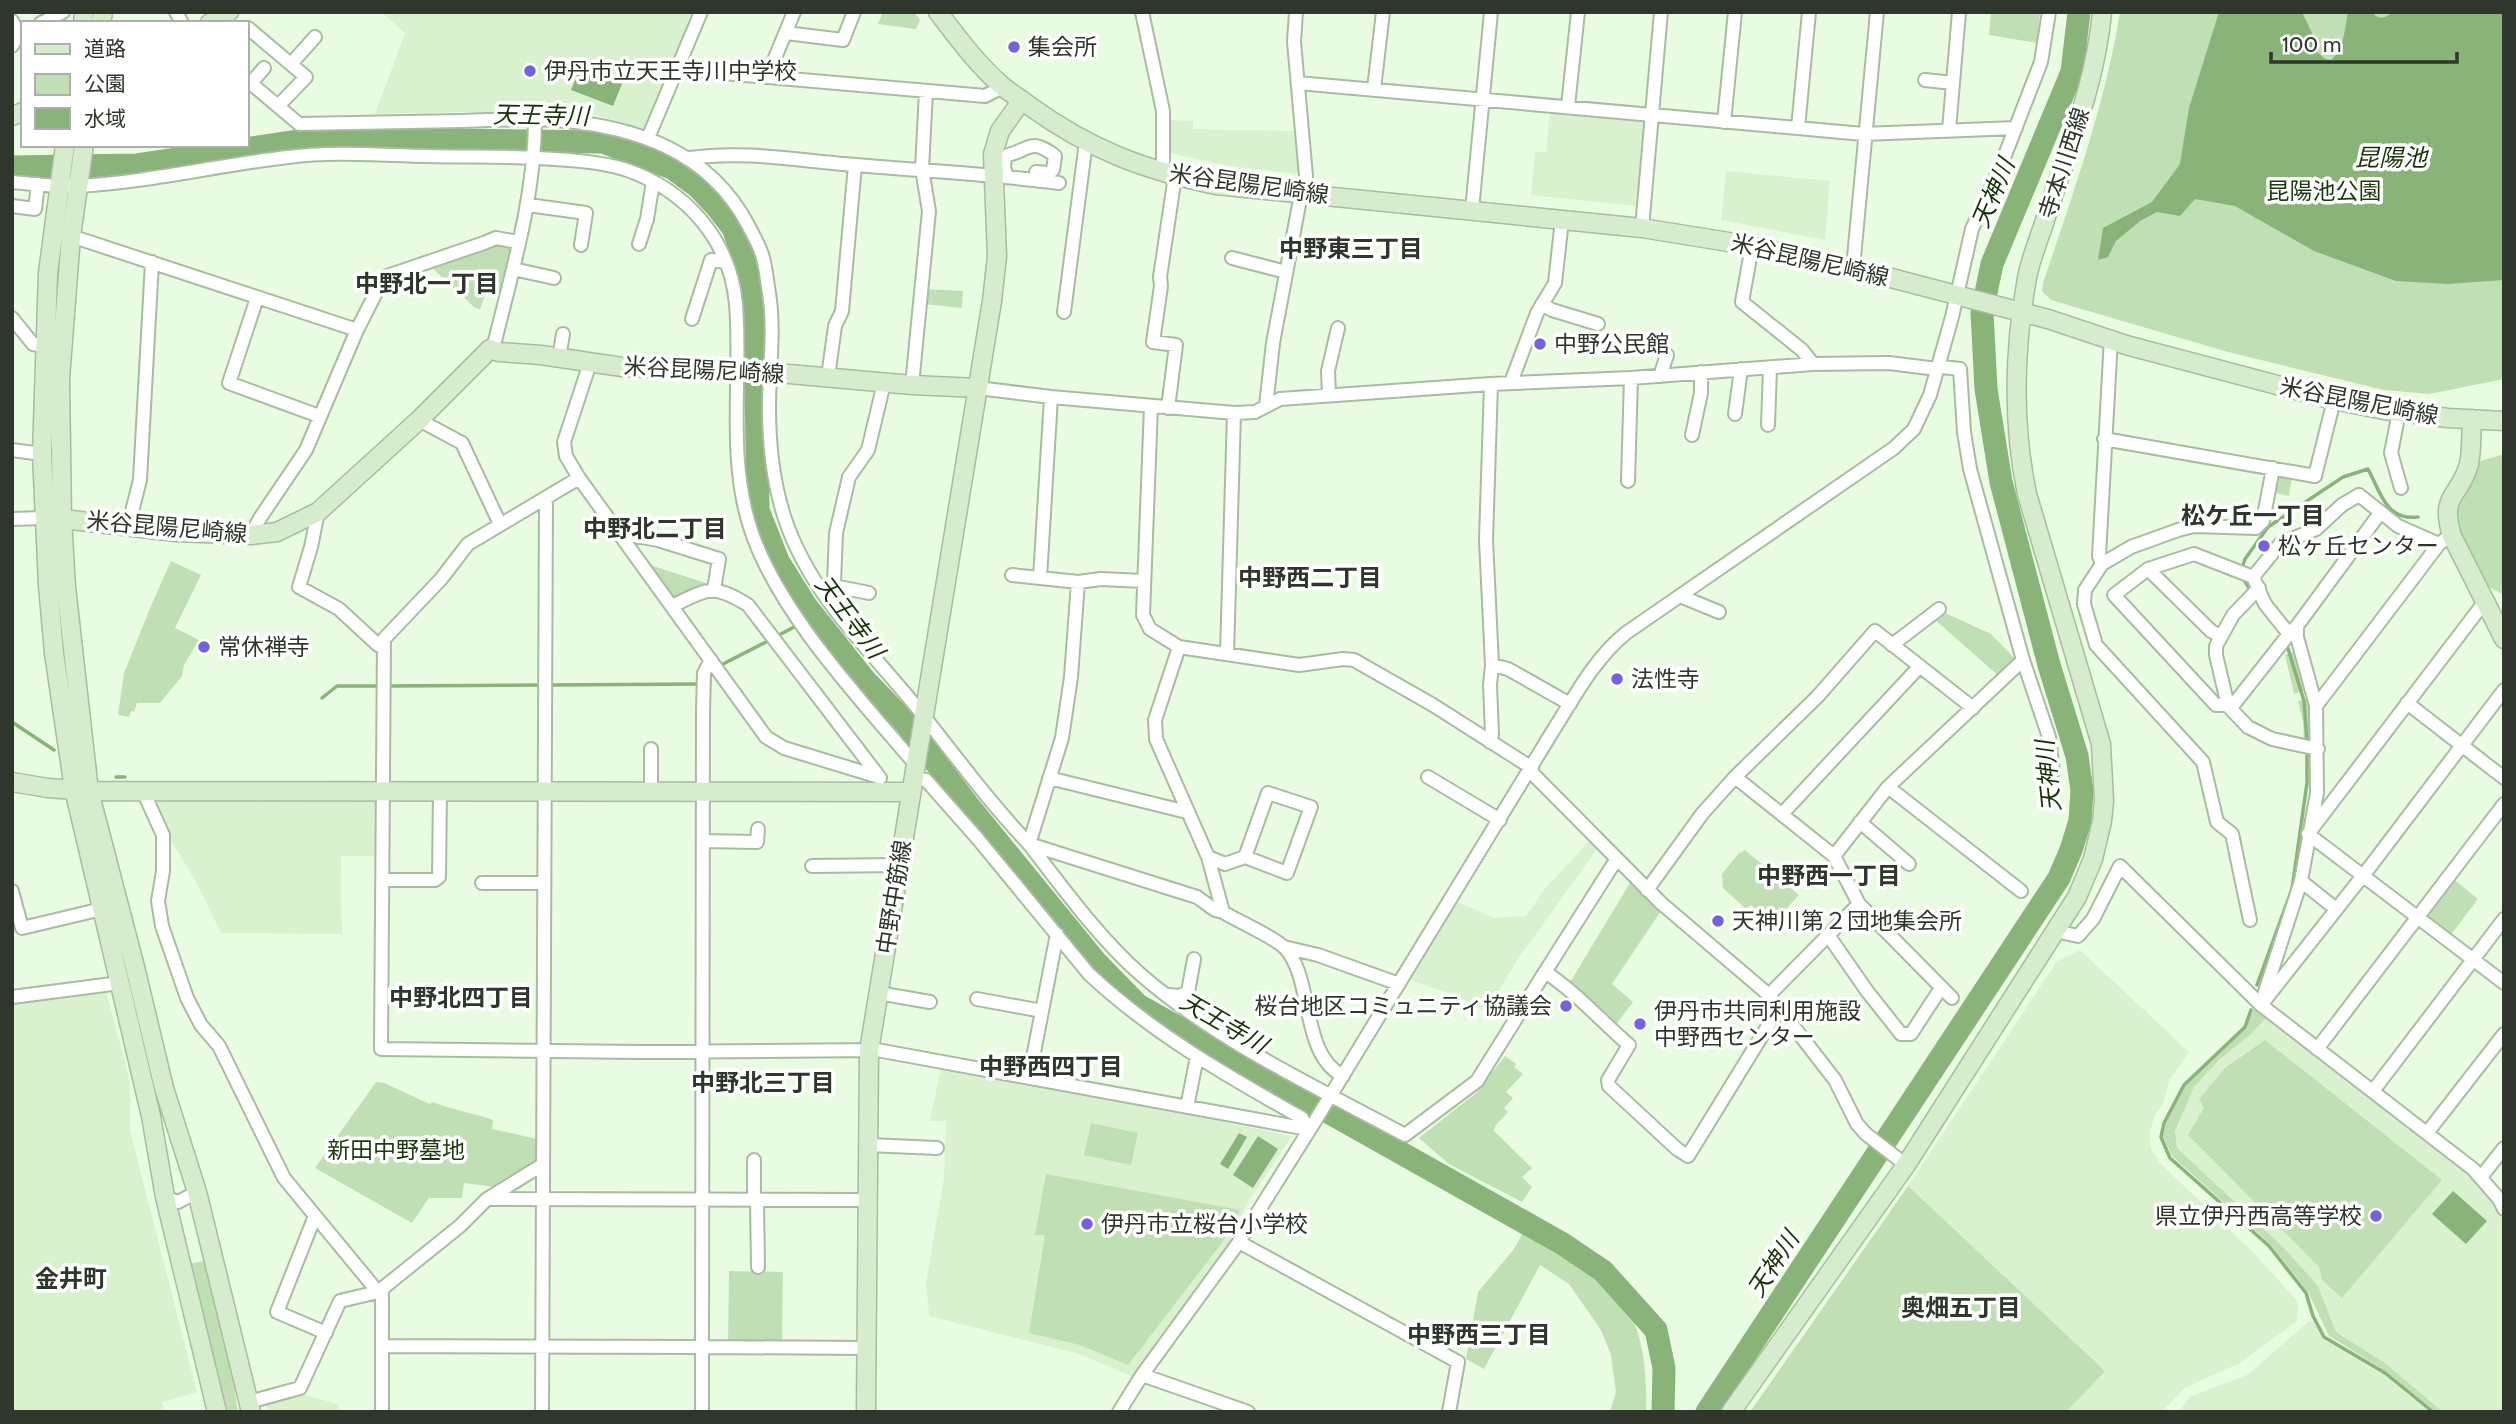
<svg xmlns="http://www.w3.org/2000/svg" width="2516" height="1424" viewBox="0 0 2516 1424" font-family="Cabin,'Noto Sans JP',sans-serif">
<style>
.built{fill:#daf1d0}
.green{fill:#c1dfb5}
.water{fill:#89b378}
.lines{fill:none;stroke-linecap:round;stroke-linejoin:round}
.stream{stroke:#89b378;stroke-width:3.5}
.river{stroke:#89b378;stroke-width:23}
.street-casing{stroke:#a9bba2;stroke-width:16}
.secondary-casing{stroke:#a9bba2;stroke-width:21}
.street{stroke:#fff;stroke-width:12}
.secondary{stroke:#d6eccc;stroke-width:18}
.poi-dot{fill:#7561dc;stroke:#fff;stroke-width:2.5}
.labels{text-anchor:middle;dominant-baseline:central;stroke-width:7;stroke-linejoin:round;paint-order:stroke}
.poi-label{font-size:23px;fill:#2f362c;stroke:#fff;text-anchor:start}
.street-label{font-size:23px;fill:#2f362c;stroke:#fff}
.park-label{font-size:23px;fill:#1d390f;stroke:#fff}
.water-label{font-size:24px;font-style:italic;fill:#183309;stroke:#fff}
.neighbourhood-label{font-size:24px;font-weight:bold;fill:#2f362c;stroke:#fff}
</style>
<rect width="100%" height="100%" fill="#e9fce2"/>
<path class="built" d="M 381,12 L 692,12 L 645,129 L 577,110 L 375,114 L 405,33 Z
M 1550,111 L 1640,119 L 1644,124 L 1636,206 L 1531,195 L 1535,152 L 1546,152 Z
M 1169,120 L 1193,121 L 1193,129 L 1298,131 L 1302,174 L 1229,166 L 1169,153 Z
M 1726,171 L 1830,181 L 1825,240 L 1721,220 Z
M 376,801 L 379,804 L 379,856 L 341,856 L 342,934 L 221,933 L 195,880 L 171,841 L 157,808 L 157,802 Z
M 1591,839 L 1598,848 L 1520,956 L 1486,1012 L 1459,997 L 1408,979 L 1456,901 L 1494,918 L 1526,916 L 1544,890 Z
M 2080,950 L 2189,1052 L 2169,1081 L 2163,1104 L 2155,1114 L 2150,1132 L 2151,1149 L 2160,1163 L 2254,1253 L 2298,1302 L 2297,1321 L 2240,1363 L 2184,1388 L 2162,1412 L 2066,1412 L 2104,1371 L 1908,1186 L 2057,961 Z
M 106,991 L 130,1081 L 130,1130 L 197,1392 L 162,1402 L 164,1412 L 12,1412 L 12,1002 Z
M 2267,1017 L 2460,1166 L 2494,1199 L 2504,1212 L 2504,1412 L 2443,1412 L 2385,1363 L 2336,1332 L 2318,1286 L 2177,1148 L 2175,1131 L 2194,1087 L 2221,1058 L 2248,1037 Z
M 941,1067 L 1064,1089 L 1292,1136 L 1247,1204 L 1230,1243 L 1133,1377 L 1080,1354 L 929,1316 L 926,1283 L 944,1178 L 946,1121 L 930,1121 Z
M 2309,1321 L 2314,1321 L 2323,1339 L 2384,1375 L 2429,1412 L 2178,1412 L 2191,1396 L 2247,1375 Z
M 305,1395 L 338,1404 L 340,1412 L 268,1412 L 266,1404 Z"/>
<path class="green" d="M 883,12 L 914,12 L 920,20 L 916,29 L 878,24 Z
M 1991,12 L 2040,12 L 2037,43 L 1989,35 Z
M 2120,12 L 2504,12 L 2504,379 L 2429,394 L 2384,390 L 2228,352 L 2051,300 L 2042,291 L 2043,283 C 2073,194 2105,105 2120,12 Z
M 496,242 L 516,243 L 501,297 L 486,293 L 480,309 L 475,308 L 430,266 Z
M 925,289 L 963,291 L 962,308 L 924,304 Z
M 2504,454 L 2504,595 L 2485,585 L 2454,518 L 2455,501 L 2481,461 Z
M 2276,474 L 2292,477 L 2289,496 L 2271,492 Z
M 171,561 L 201,575 L 175,628 L 199,640 L 184,665 L 182,676 L 160,703 L 137,703 L 134,712 L 131,711 L 129,717 L 118,715 L 124,673 L 151,606 Z
M 647,564 L 709,584 L 680,598 L 673,599 Z
M 1941,611 L 1991,634 L 2018,662 L 2001,678 L 1933,618 Z
M 2295,651 L 2305,690 L 2294,694 L 2285,655 Z
M 2307,699 L 2311,742 L 2304,742 L 2303,722 L 2298,701 Z
M 1745,850 L 1799,895 L 1776,920 L 1778,923 L 1771,931 L 1757,918 L 1761,914 L 1751,905 L 1746,909 L 1723,888 L 1722,874 L 1738,854 Z
M 2452,878 L 2478,899 L 2450,936 L 2423,915 Z
M 1630,883 L 1661,911 L 1612,984 L 1633,1002 L 1615,1026 L 1569,984 Z
M 2255,1007 L 2267,1017 L 2248,1037 L 2221,1058 L 2194,1087 L 2175,1131 L 2177,1148 L 2284,1248 L 2318,1286 L 2336,1332 L 2385,1363 L 2443,1412 L 2436,1412 L 2385,1371 L 2329,1336 L 2308,1292 L 2270,1244 L 2172,1156 L 2163,1136 L 2166,1123 L 2185,1086 L 2245,1028 Z
M 2265,1040 L 2442,1180 L 2342,1298 L 2322,1280 L 2319,1267 L 2188,1135 L 2204,1108 L 2199,1099 L 2225,1068 Z
M 1505,1056 L 1516,1064 L 1514,1067 L 1523,1074 L 1506,1092 L 1513,1098 L 1504,1108 L 1508,1112 L 1496,1125 L 1494,1131 L 1532,1168 L 1522,1177 L 1532,1187 L 1522,1202 L 1449,1164 L 1419,1138 L 1476,1093 Z
M 376,1082 L 384,1083 L 430,1104 L 432,1102 C 453,1110 473,1113 493,1120 L 492,1129 L 537,1139 L 537,1160 L 495,1187 L 464,1183 L 462,1198 L 429,1198 L 412,1223 L 315,1168 Z
M 1091,1123 L 1138,1133 L 1131,1165 L 1084,1155 Z
M 1046,1174 L 1240,1210 L 1224,1240 L 1128,1365 L 1080,1345 L 1029,1333 L 1045,1235 L 1035,1235 Z
M 1908,1186 L 2105,1371 L 2066,1412 L 1750,1412 Z
M 1524,1231 C 1615,1280 1649,1302 1646,1412 L 1610,1412 L 1616,1392 L 1611,1355 L 1601,1330 L 1569,1284 L 1540,1265 L 1484,1369 L 1466,1359 L 1478,1292 L 1514,1249 Z
M 205,1261 L 228,1347 L 238,1412 L 224,1412 L 188,1264 Z
M 729,1271 L 783,1272 L 782,1342 L 728,1342 Z"/>
<path class="water" d="M 2219,12 L 2302,12 L 2312,33 L 2313,48 L 2325,59 L 2331,60 C 2344,49 2345,28 2348,12 L 2372,12 C 2378,20 2386,19 2392,12 L 2504,12 L 2504,280 L 2447,284 L 2396,281 L 2314,251 L 2235,206 L 2195,199 L 2180,216 L 2157,212 L 2140,221 L 2116,241 L 2108,257 L 2098,260 L 2103,228 L 2152,202 L 2180,164 L 2189,108 Z
M 582,63 L 624,79 L 613,106 L 571,90 Z
M 1239,1133 L 1247,1137 L 1228,1169 L 1220,1164 Z
M 1258,1136 L 1278,1149 L 1253,1188 L 1233,1175 Z
M 2453,1191 L 2487,1221 L 2466,1244 L 2432,1214 Z"/>
<g class="lines">
<path class="stream" d="M 2241,571 L 2245,559 L 2268,527 L 2343,477 L 2368,469 C 2381,493 2386,521 2418,517
M 2243,578 L 2249,588
M 805,622 L 815,617
M 777,636 L 798,625
M 2287,645 L 2304,701 L 2307,742
M 719,666 L 770,640
M 551,685 L 699,684
M 387,686 L 540,685
M 322,698 L 337,686 L 379,686
M 12,722 L 54,750
M 116,777 L 125,777
M 2257,985 L 2292,889 L 2307,783 L 2307,754
M 2251,1010 L 2245,1027 L 2184,1085 L 2164,1123 L 2161,1137 L 2170,1158 L 2269,1246 L 2306,1293 L 2313,1316 L 2324,1337 L 2385,1373 L 2433,1412"/>
<path class="river" d="M 12,167 L 137,165 L 319,138 L 603,142 L 672,168 L 698,187 L 716,206 L 733,228 L 751,277 L 755,320 L 758,510 L 778,561 L 806,606 L 864,679 L 904,721 L 968,805 L 1096,962 L 1138,1005 L 1563,1244 L 1603,1271 L 1656,1330 L 1664,1368 L 1663,1412
M 1707,1412 L 2059,878 L 2071,850 L 2080,821 L 2082,790 L 2077,756 L 2049,665 L 2001,482 L 1986,389 L 1982,312 L 1992,264 L 2072,72 L 2079,12"/>
<g class="street-casing">
<path id="street" d="M 176,12 L 182,23
M 1142,12 L 1163,111 L 1163,173
M 1296,12 L 1294,42 L 1306,176 L 1302,194
M 12,21 L 19,34
M 41,23 L 63,12
M 247,29 L 248,28 L 306,77 L 279,105
M 786,33 L 843,40 L 854,12
M 12,46 L 19,34 L 23,32
M 291,64 L 315,37
M 677,69 L 985,96 L 1003,87
M 767,77 L 794,12
M 247,80 L 299,124 C 353,123 407,122 461,121 C 493,120 526,118 557,120 C 636,127 709,151 748,225 C 753,235 760,246 763,258 C 766,269 767,282 769,293 C 775,330 769,370 769,407 C 769,445 773,483 785,519 C 811,597 873,652 922,714 C 957,758 990,803 1029,844 L 1062,738 L 1071,677 L 1078,582
M 1925,80 L 1953,83
M 251,83 L 264,68
M 1298,83 L 1863,134 L 2016,128
M 1374,89 L 1383,12
M 1568,106 L 1578,12
M 1724,122 L 1735,12
M 1798,128 L 1809,12
M 1949,130 L 1959,12
M 648,138 L 701,12
M 690,158 C 745,150 800,161 856,165 C 924,171 991,174 1059,183
M 1007,176 L 1004,168 L 1005,156 C 1030,150 1031,137 1055,156 L 1053,170 L 1049,173 L 1036,172
M 12,182 C 34,184 56,187 78,186 C 149,182 218,165 288,157 C 334,151 380,155 427,156 C 464,157 502,156 539,158 C 567,160 597,161 624,169 C 685,189 730,239 736,304 C 742,378 727,455 750,527 C 776,610 860,699 916,765
M 528,205 L 586,213 L 581,245
M 12,206 L 35,209 L 38,184
M 1472,210 L 1491,12
M 1642,228 L 1661,12
M 71,236 L 357,330
M 639,244 L 647,219 L 653,182
M 1752,246 L 1742,302 L 1802,350 L 1813,364
M 1232,258 L 1286,272
M 1853,268 L 1877,12
M 513,269 L 554,278
M 257,298 L 229,383 L 319,416
M 1542,304 L 1552,310 L 1598,324
M 1064,312 L 1086,142
M 12,318 L 33,344 L 45,346
M 692,319 L 711,260 L 725,262
M 490,349 L 495,341 C 513,268 535,195 535,119
M 559,358 L 563,334
M 590,363 L 564,442 L 566,456 L 579,478 L 766,737 L 784,748 L 879,777
M 1660,376 L 1667,355
M 828,377 L 835,326 L 842,311 L 855,165
M 1514,383 L 1513,377 L 1537,313 L 1555,283 L 1562,220
M 912,385 L 929,211 L 922,169 L 926,91
M 978,388 L 1051,397 L 1234,413 L 1255,412 L 1280,399 L 1491,384 L 1631,378 L 1813,364 L 1889,363 L 1937,369 L 1942,367 L 1960,369 L 1964,432 L 1970,469 L 2023,660 L 2049,737 L 2053,772
M 1329,395 L 1328,371 L 1338,328
M 1151,406 L 1143,615 L 1150,629 L 1179,647 L 1299,665 L 1343,659 L 1354,660 L 1433,705 L 1532,768
M 1266,406 L 1273,343 L 1301,194
M 1168,408 L 1176,345 L 1153,342 L 1161,286 L 1160,277 L 1175,176
M 2399,412 L 2391,453 L 2401,488
M 1735,414 L 1741,369
M 419,420 L 462,443 L 500,524
M 1768,425 L 1770,368
M 1692,435 L 1701,393 L 1701,372
M 2104,439 L 2315,476 L 2334,400
M 12,450 L 42,454
M 579,478 L 468,544 L 441,579 L 384,639 L 381,1049 L 641,1052 L 877,1050 L 1308,1129
M 1628,481 L 1631,378
M 318,512 L 311,547 L 299,587 L 339,609 L 378,645 L 384,648
M 12,519 L 44,518
M 128,527 L 140,480 L 152,262
M 619,533 L 658,540 L 719,559 L 714,589
M 251,535 L 260,518 L 306,450 L 357,330 L 383,279 L 387,276 L 484,243 L 496,238 L 518,242
M 2102,564 L 2099,556 L 2111,338
M 2148,569 L 2211,631 L 2220,636
M 1012,575 L 1078,582 L 1101,579 L 1143,581
M 2253,577 L 2280,544 L 2316,529 L 2342,505 L 2359,495 L 2398,526 L 2439,544
M 1040,578 L 1051,397
M 834,586 L 869,593
M 2259,588 L 2233,615 L 2216,646 L 2216,655 L 2228,706 L 2248,727 L 2272,739 L 2318,749
M 1680,596 L 1719,612
M 2486,600 L 2308,834 L 2504,983
M 672,606 C 708,589 712,583 748,605 L 880,778
M 833,607 L 836,533 L 849,477 L 868,450 L 884,383
M 2289,634 L 2265,604 L 2253,577 L 2194,554 L 2148,569 L 2114,595 L 2216,705 L 2234,704 L 2289,634 L 2297,626 L 2380,513
M 1892,645 L 1939,609
M 1179,647 L 1155,720 L 1156,739 L 1208,857 L 1223,912 C 1239,922 1273,936 1285,948 C 1314,979 1300,1054 1343,1076
M 1227,654 L 1234,413
M 1492,665 L 1508,669 L 1570,704
M 2407,703 L 2504,778
M 2316,706 L 2439,544 L 2444,540
M 1490,742 L 1492,735 L 1490,685 L 1492,665 L 1486,540 L 1491,384
M 651,749 L 651,791
M 1530,771 L 1661,903 L 1769,995 L 1835,1080 L 1857,1124 L 1866,1134 L 1906,1165
M 1428,777 L 1500,820
M 1735,777 L 1834,856 L 1859,904 L 1952,998
M 913,778 L 926,780 L 978,839 L 1089,974 C 1152,1033 1227,1076 1302,1118 L 1308,1129
M 1049,778 L 1187,812
M 1888,787 L 2021,891
M 143,791 L 163,835 L 163,871 L 158,901 L 162,926 L 187,998 L 201,1025 L 219,1046 L 284,1178 L 378,1292 L 460,1226 L 487,1199 L 542,1165
M 1782,814 L 1920,666
M 1860,822 L 1909,864
M 703,841 L 757,842 L 758,829
M 1029,844 C 1062,887 1099,938 1140,974 C 1217,1041 1316,1087 1405,1135 L 1477,1081 L 1545,972 C 1576,992 1601,1021 1629,1045 L 1608,1080 L 1609,1086 L 1677,1149 L 1688,1156 L 1779,1008
M 1029,844 L 1197,897 L 1215,910 L 1223,912
M 1834,856 L 1888,787 L 2023,660
M 1208,857 L 1225,864 L 1245,857 L 1287,873 L 1311,807 L 1268,793 L 1245,857
M 812,866 L 899,865
M 383,880 L 435,880 L 439,877 L 440,790
M 2301,881 L 2336,909
M 482,883 L 544,883
M 1647,890 L 1702,814 L 1735,777 L 1818,696 L 1875,631 L 1973,708
M 12,891 L 22,928 L 102,909
M 2250,920 L 2232,834 L 2217,822 L 2203,762 L 2096,645 L 2084,604 L 2085,590 L 2102,564 L 2131,547 L 2178,530 L 2194,526 L 2256,528 L 2263,521 L 2273,468
M 2055,931 L 2078,936 L 2093,919 L 2120,866 L 2261,1005 L 2473,1169 L 2499,1199 L 2504,1209
M 1828,935 L 1867,991 L 1901,1034 L 1911,1034 L 1941,988
M 1284,947 L 1318,955 L 1399,984
M 1545,972 L 1616,860
M 878,993 L 930,1002
M 1168,995 L 1179,996 L 1188,992 L 1194,959
M 1769,995 L 1859,904
M 12,997 L 120,983
M 2263,998 L 2301,881 L 2317,793 L 2316,706 L 2297,637 L 2297,626
M 977,999 L 1042,1011
M 2261,1005 L 2369,868 L 2504,690
M 2317,1049 L 2504,804
M 1029,1078 L 1057,934
M 2373,1091 L 2504,919
M 1187,1107 L 1197,1057
M 2427,1133 L 2504,1034
M 868,1145 L 937,1148
M 754,1160 L 754,1200
M 2481,1177 L 2504,1148
M 165,1197 L 178,1202 L 197,1192
M 488,1199 L 868,1200
M 757,1201 L 758,1267
M 315,1216 L 277,1312 L 326,1333
M 1239,1242 L 1458,1362 L 1449,1412
M 382,1289 L 382,1412
M 382,1346 L 702,1347 L 703,712 L 704,673 L 711,660
M 1142,1375 L 1248,1412
M 249,1402 L 300,1388 L 340,1301 L 378,1292
M 542,1412 L 546,498
M 702,1412 L 702,1347 L 867,1348
M 1119,1412 L 1142,1375 L 1239,1242 L 1315,1121 L 1551,734 C 1574,698 1593,660 1626,633 L 1894,448 L 1914,429 L 1930,395 L 1952,317 L 1972,229 L 2000,168 L 2041,62 L 2049,12"/>
</g>
<g class="secondary-casing">
<path id="secondary" d="M 938,12 C 957,37 977,64 1001,85 C 1010,93 1021,99 1031,107 C 1091,150 1144,170 1216,185 L 1642,228 L 1741,244 L 1853,268 L 2048,319 L 2126,345 L 2334,400 L 2384,410 L 2448,418 L 2504,421
M 83,23 L 84,12
M 101,23 L 103,12
M 210,23 L 229,12
M 12,116 L 23,112
M 65,145 L 48,273 L 42,454 L 48,585 L 54,653 L 74,789 L 151,1116 L 165,1197 L 217,1412
M 84,145 L 71,236 L 60,379 L 62,518 L 66,587 L 89,791 L 135,967 L 164,1088 L 197,1192 L 251,1412
M 2472,419 C 2471,434 2472,450 2469,464 C 2460,498 2439,493 2452,536 L 2504,639
M 54,518 L 176,532 L 251,535 L 277,532 L 318,512 L 419,420 L 490,349 L 499,352 L 541,355 L 622,367 L 767,372 L 912,385 L 978,388
M 12,782 L 48,788 L 89,791 L 911,792
M 866,1412 L 869,1051 L 992,301 L 997,256 L 993,154 L 1000,131 L 1022,100
M 1731,1412 L 1906,1165 L 2077,897 L 2093,859 L 2102,821 L 2104,801 L 2101,744 L 2027,494 C 2012,422 2014,350 2027,278 C 2031,257 2040,237 2046,217 C 2068,150 2096,82 2102,12"/>
</g>
<use href="#street" class="street"/>
<use href="#secondary" class="secondary"/>
</g>
<g class="poi-dot">
<circle cx="1014" cy="47" r="7"/>
<circle cx="530" cy="71" r="7"/>
<circle cx="1540" cy="344" r="7"/>
<circle cx="2264" cy="546" r="7"/>
<circle cx="204" cy="647" r="7"/>
<circle cx="1617" cy="679" r="7"/>
<circle cx="1718" cy="921" r="7"/>
<circle cx="1566" cy="1006" r="7"/>
<circle cx="1640" cy="1024" r="7"/>
<circle cx="2376" cy="1216" r="7"/>
<circle cx="1087" cy="1224" r="7"/>
</g>
<g class="labels">
<g class="poi-label">
<text x="1028" y="47">集会所</text>
<text x="544" y="71">伊丹市立天王寺川中学校</text>
<text x="1554" y="344">中野公民館</text>
<text x="2278" y="546">松ヶ丘センター</text>
<text x="218" y="647">常休禅寺</text>
<text x="1631" y="679">法性寺</text>
<text x="1732" y="921">天神川第２団地集会所</text>
<text x="1552" y="1006" text-anchor="end">桜台地区コミュニティ協議会</text>
<text x="1654" y="1011">伊丹市共同利用施設<tspan x="1654" dy="26">中野西センター</tspan></text>
<text x="2362" y="1216" text-anchor="end">県立伊丹西高等学校</text>
<text x="1101" y="1224">伊丹市立桜台小学校</text>
</g>
<g class="street-label">
<text transform="translate(2064 163) rotate(-72)">寺本川西線</text>
<text transform="translate(1249 184) rotate(8)">米谷昆陽尼崎線</text>
<text transform="translate(1810 260) rotate(13)">米谷昆陽尼崎線</text>
<text transform="translate(704 370) rotate(3)">米谷昆陽尼崎線</text>
<text transform="translate(2359 401) rotate(11)">米谷昆陽尼崎線</text>
<text transform="translate(167 527) rotate(5)">米谷昆陽尼崎線</text>
<text transform="translate(894 897) rotate(-81)">中野中筋線</text>
</g>
<g class="park-label">
<text x="2324" y="191">昆陽池公園</text>
<text x="396" y="1150">新田中野墓地</text>
</g>
<g class="water-label">
<text transform="translate(541 115) rotate(1)">天王寺川</text>
<text x="2391" y="157">昆陽池</text>
<text transform="translate(1993 193) rotate(-67)">天神川</text>
<text transform="translate(850 617) rotate(53)">天王寺川</text>
<text transform="translate(2048 776) rotate(-96)">天神川</text>
<text transform="translate(1224 1023) rotate(30)">天王寺川</text>
<text transform="translate(1773 1264) rotate(-57)">天神川</text>
</g>
<g class="neighbourhood-label">
<text x="1351" y="248">中野東三丁目</text>
<text x="427" y="283">中野北一丁目</text>
<text x="2253" y="515">松ケ丘一丁目</text>
<text x="655" y="528">中野北二丁目</text>
<text x="1310" y="577">中野西二丁目</text>
<text x="1829" y="875">中野西一丁目</text>
<text x="461" y="997">中野北四丁目</text>
<text x="1051" y="1066">中野西四丁目</text>
<text x="763" y="1082">中野北三丁目</text>
<text x="71" y="1278">金井町</text>
<text x="1961" y="1307">奥畑五丁目</text>
<text x="1479" y="1334">中野西三丁目</text>
</g>
</g>
<rect width="2516" height="1424" fill="none" stroke="#2f362c" stroke-width="28"/>
<rect x="21" y="21" width="228" height="126" fill="#ffffff" stroke="#acafab" stroke-width="2"/>
<rect x="35" y="44" width="35" height="10" fill="#d6eccc" stroke="#acafab" stroke-width="2"/>
<text x="84" y="56" font-size="21" fill="#2f362c">道路</text>
<rect x="35" y="74" width="35" height="21" fill="#c1dfb5" stroke="#acafab" stroke-width="2"/>
<text x="84" y="91" font-size="21" fill="#2f362c">公園</text>
<rect x="35" y="108" width="35" height="21" fill="#89b378" stroke="#acafab" stroke-width="2"/>
<text x="84" y="126" font-size="21" fill="#2f362c">水域</text>
<path d="M2271 52v10h186v-10" fill="none" stroke="#2f362c" stroke-width="3.5"/>
<text x="2282" y="52" font-size="21" fill="#2f362c" stroke="#ffffff" stroke-width="5" paint-order="stroke">100 m</text>
</svg>
